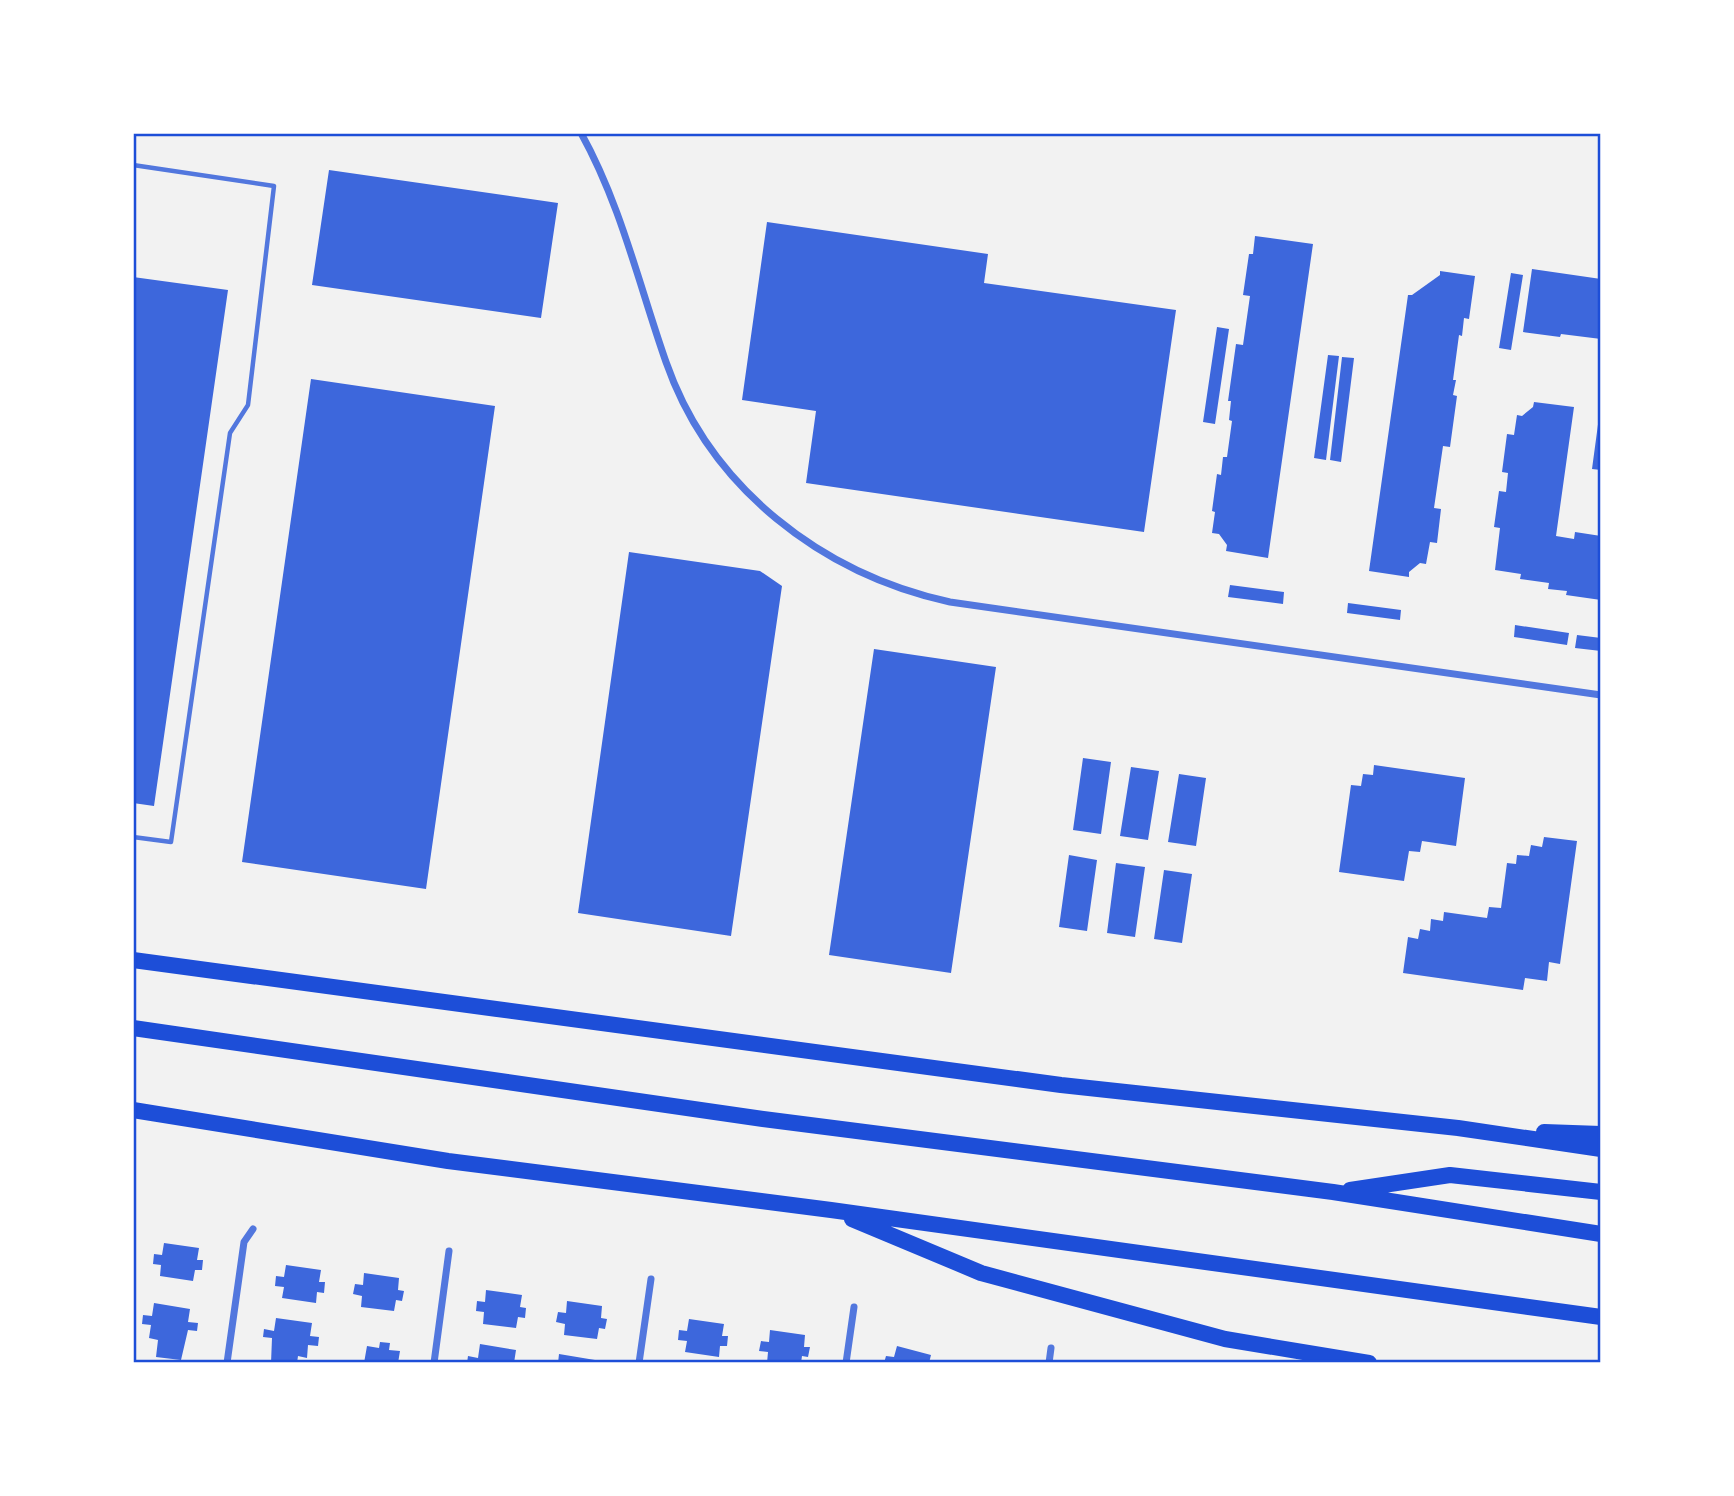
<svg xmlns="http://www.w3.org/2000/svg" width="1734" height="1496" viewBox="0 0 1734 1496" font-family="'Sofia Sans Condensed',sans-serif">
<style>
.building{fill:#3d67dc}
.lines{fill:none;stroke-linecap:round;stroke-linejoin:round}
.service{stroke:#5277de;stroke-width:4.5}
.minor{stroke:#5277de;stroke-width:7}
.motorway{stroke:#1d4ed8;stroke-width:16}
.neatline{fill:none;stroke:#1d4ed8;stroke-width:2.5}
</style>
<rect width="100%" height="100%" fill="#f2f2f2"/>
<path class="building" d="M 329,170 L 558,203 L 541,318 L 312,285 Z
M 767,222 L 988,254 L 984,283 L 1176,310 L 1144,532 L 806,483 L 816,411 L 742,400 Z
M 1255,236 L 1313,244 L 1268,558 L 1226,551 L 1227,545 L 1219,534 L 1212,533 L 1215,512 L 1212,511 L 1217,474 L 1221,475 L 1223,457 L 1227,457 L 1232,421 L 1229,420 L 1231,401 L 1228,401 L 1236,344 L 1243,345 L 1250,296 L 1243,295 L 1249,254 L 1253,254 Z
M 1532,269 L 1601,279 L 1601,339 L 1561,334 L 1560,337 L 1523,332 Z
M 1440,271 L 1475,276 L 1469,319 L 1464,318 L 1462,336 L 1459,335 L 1453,380 L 1456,380 L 1453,395 L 1457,396 L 1450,447 L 1443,446 L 1434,508 L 1441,509 L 1437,543 L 1430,542 L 1426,564 L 1420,563 L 1409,572 L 1409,577 L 1369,571 L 1408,295 L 1412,295 L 1440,275 Z
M 1511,273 L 1523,275 L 1511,350 L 1499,348 Z
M 133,277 L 228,290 L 154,806 L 133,803 Z
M 1217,327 L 1229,329 L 1215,424 L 1203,422 Z
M 1328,355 L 1339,356 L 1326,460 L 1314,458 Z
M 1342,357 L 1354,358 L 1341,462 L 1330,460 Z
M 311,379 L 495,406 L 426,889 L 242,862 Z
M 1534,402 L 1574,407 L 1556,536 L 1574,539 L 1575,532 L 1601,536 L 1601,600 L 1566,595 L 1567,591 L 1548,589 L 1549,583 L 1520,579 L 1521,574 L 1495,570 L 1500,528 L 1494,527 L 1499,491 L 1506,492 L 1508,473 L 1502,472 L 1507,434 L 1514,435 L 1517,415 L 1522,416 L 1533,407 Z
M 1599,417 L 1601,417 L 1601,470 L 1592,469 Z
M 629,552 L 760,571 L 782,586 L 731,936 L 578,913 Z
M 1230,585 L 1284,592 L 1283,604 L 1228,597 Z
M 1348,603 L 1401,610 L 1400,620 L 1347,613 Z
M 1515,625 L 1569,633 L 1567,645 L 1514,637 Z
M 1577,635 L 1601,638 L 1601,651 L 1575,648 Z
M 874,649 L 996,667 L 951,973 L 829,955 Z
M 1083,758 L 1111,762 L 1101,834 L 1073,830 Z
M 1374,765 L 1465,778 L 1456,846 L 1422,841 L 1420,852 L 1409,851 L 1404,881 L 1339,872 L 1351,785 L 1361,786 L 1363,774 L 1373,775 Z
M 1131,767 L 1159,771 L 1148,840 L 1120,836 Z
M 1179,774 L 1206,778 L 1196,846 L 1168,842 Z
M 1544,837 L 1577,841 L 1560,964 L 1549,962 L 1547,981 L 1525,978 L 1523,990 L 1403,973 L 1408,937 L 1418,939 L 1420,929 L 1430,931 L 1431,919 L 1443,921 L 1444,912 L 1487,918 L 1489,907 L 1501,908 L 1507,863 L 1516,864 L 1517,855 L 1529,856 L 1531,845 L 1542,847 Z
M 1069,855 L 1097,860 L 1087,931 L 1059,927 Z
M 1116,863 L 1145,867 L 1135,937 L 1107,933 Z
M 1164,870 L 1192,874 L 1182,943 L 1154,939 Z
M 164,1243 L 199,1248 L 197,1260 L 203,1260 L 202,1270 L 195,1270 L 193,1281 L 160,1276 L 161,1265 L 153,1264 L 154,1254 L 162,1255 Z
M 286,1265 L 321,1270 L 319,1282 L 325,1282 L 324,1293 L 317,1292 L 316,1303 L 282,1298 L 284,1287 L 275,1286 L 276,1276 L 284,1277 Z
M 364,1273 L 399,1278 L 398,1290 L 404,1291 L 402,1301 L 396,1300 L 394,1311 L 361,1307 L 362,1296 L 353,1294 L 355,1284 L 363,1285 Z
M 486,1290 L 522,1295 L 520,1307 L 526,1308 L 525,1318 L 518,1317 L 516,1328 L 483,1324 L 484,1312 L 476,1311 L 477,1301 L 485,1302 Z
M 567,1301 L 602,1306 L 601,1318 L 607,1319 L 605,1329 L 599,1328 L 597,1339 L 564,1335 L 565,1324 L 556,1322 L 558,1312 L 566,1313 Z
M 154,1303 L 190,1309 L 188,1322 L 198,1323 L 197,1331 L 188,1330 L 181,1360 L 156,1357 L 158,1340 L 149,1338 L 151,1325 L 142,1324 L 143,1315 L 152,1316 Z
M 276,1318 L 312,1323 L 310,1336 L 319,1337 L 318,1346 L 308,1345 L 307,1358 L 298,1356 L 297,1363 L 271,1363 L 272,1338 L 263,1337 L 264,1329 L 274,1331 Z
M 689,1319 L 724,1324 L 722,1336 L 728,1336 L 727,1346 L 720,1346 L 719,1357 L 685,1352 L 687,1341 L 678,1340 L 679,1330 L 687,1331 Z
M 770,1330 L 805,1335 L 804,1347 L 810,1347 L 808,1357 L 802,1356 L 801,1363 L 767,1363 L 768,1352 L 759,1351 L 761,1341 L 769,1342 Z
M 380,1342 L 390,1343 L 389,1350 L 400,1351 L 398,1363 L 364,1363 L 367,1346 L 379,1348 Z
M 480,1344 L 516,1350 L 514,1363 L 467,1363 L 468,1356 L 478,1358 Z
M 897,1346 L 931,1355 L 929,1363 L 884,1363 L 886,1356 L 894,1357 Z
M 559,1354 L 595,1360 L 595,1363 L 558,1363 Z"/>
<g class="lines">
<path class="service" d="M 133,165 L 274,186 L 248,405 L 230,433 L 171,842 L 133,837"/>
<path class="minor" d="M 581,133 C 621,205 639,285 666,362 C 710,488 822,574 950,602 L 1601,695
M 227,1363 L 244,1242 L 253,1229
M 434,1363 L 449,1251
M 639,1363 L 651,1279
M 846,1363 L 854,1307
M 1049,1363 L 1051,1348"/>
<path class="motorway" d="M 133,960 L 1061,1085 L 1458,1128 L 1601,1149
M 133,1028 L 763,1119 L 1333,1192 L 1601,1234
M 133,1110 L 448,1161 L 831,1210 L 1601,1317
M 1544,1132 L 1601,1134
M 1350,1190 L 1450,1175 L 1601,1192
M 852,1219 L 981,1273 L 1225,1339 L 1369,1363"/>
</g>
<rect width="1734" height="1496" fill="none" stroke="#ffffff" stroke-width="270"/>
<rect x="135" y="135" width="1464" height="1226" class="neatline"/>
</svg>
